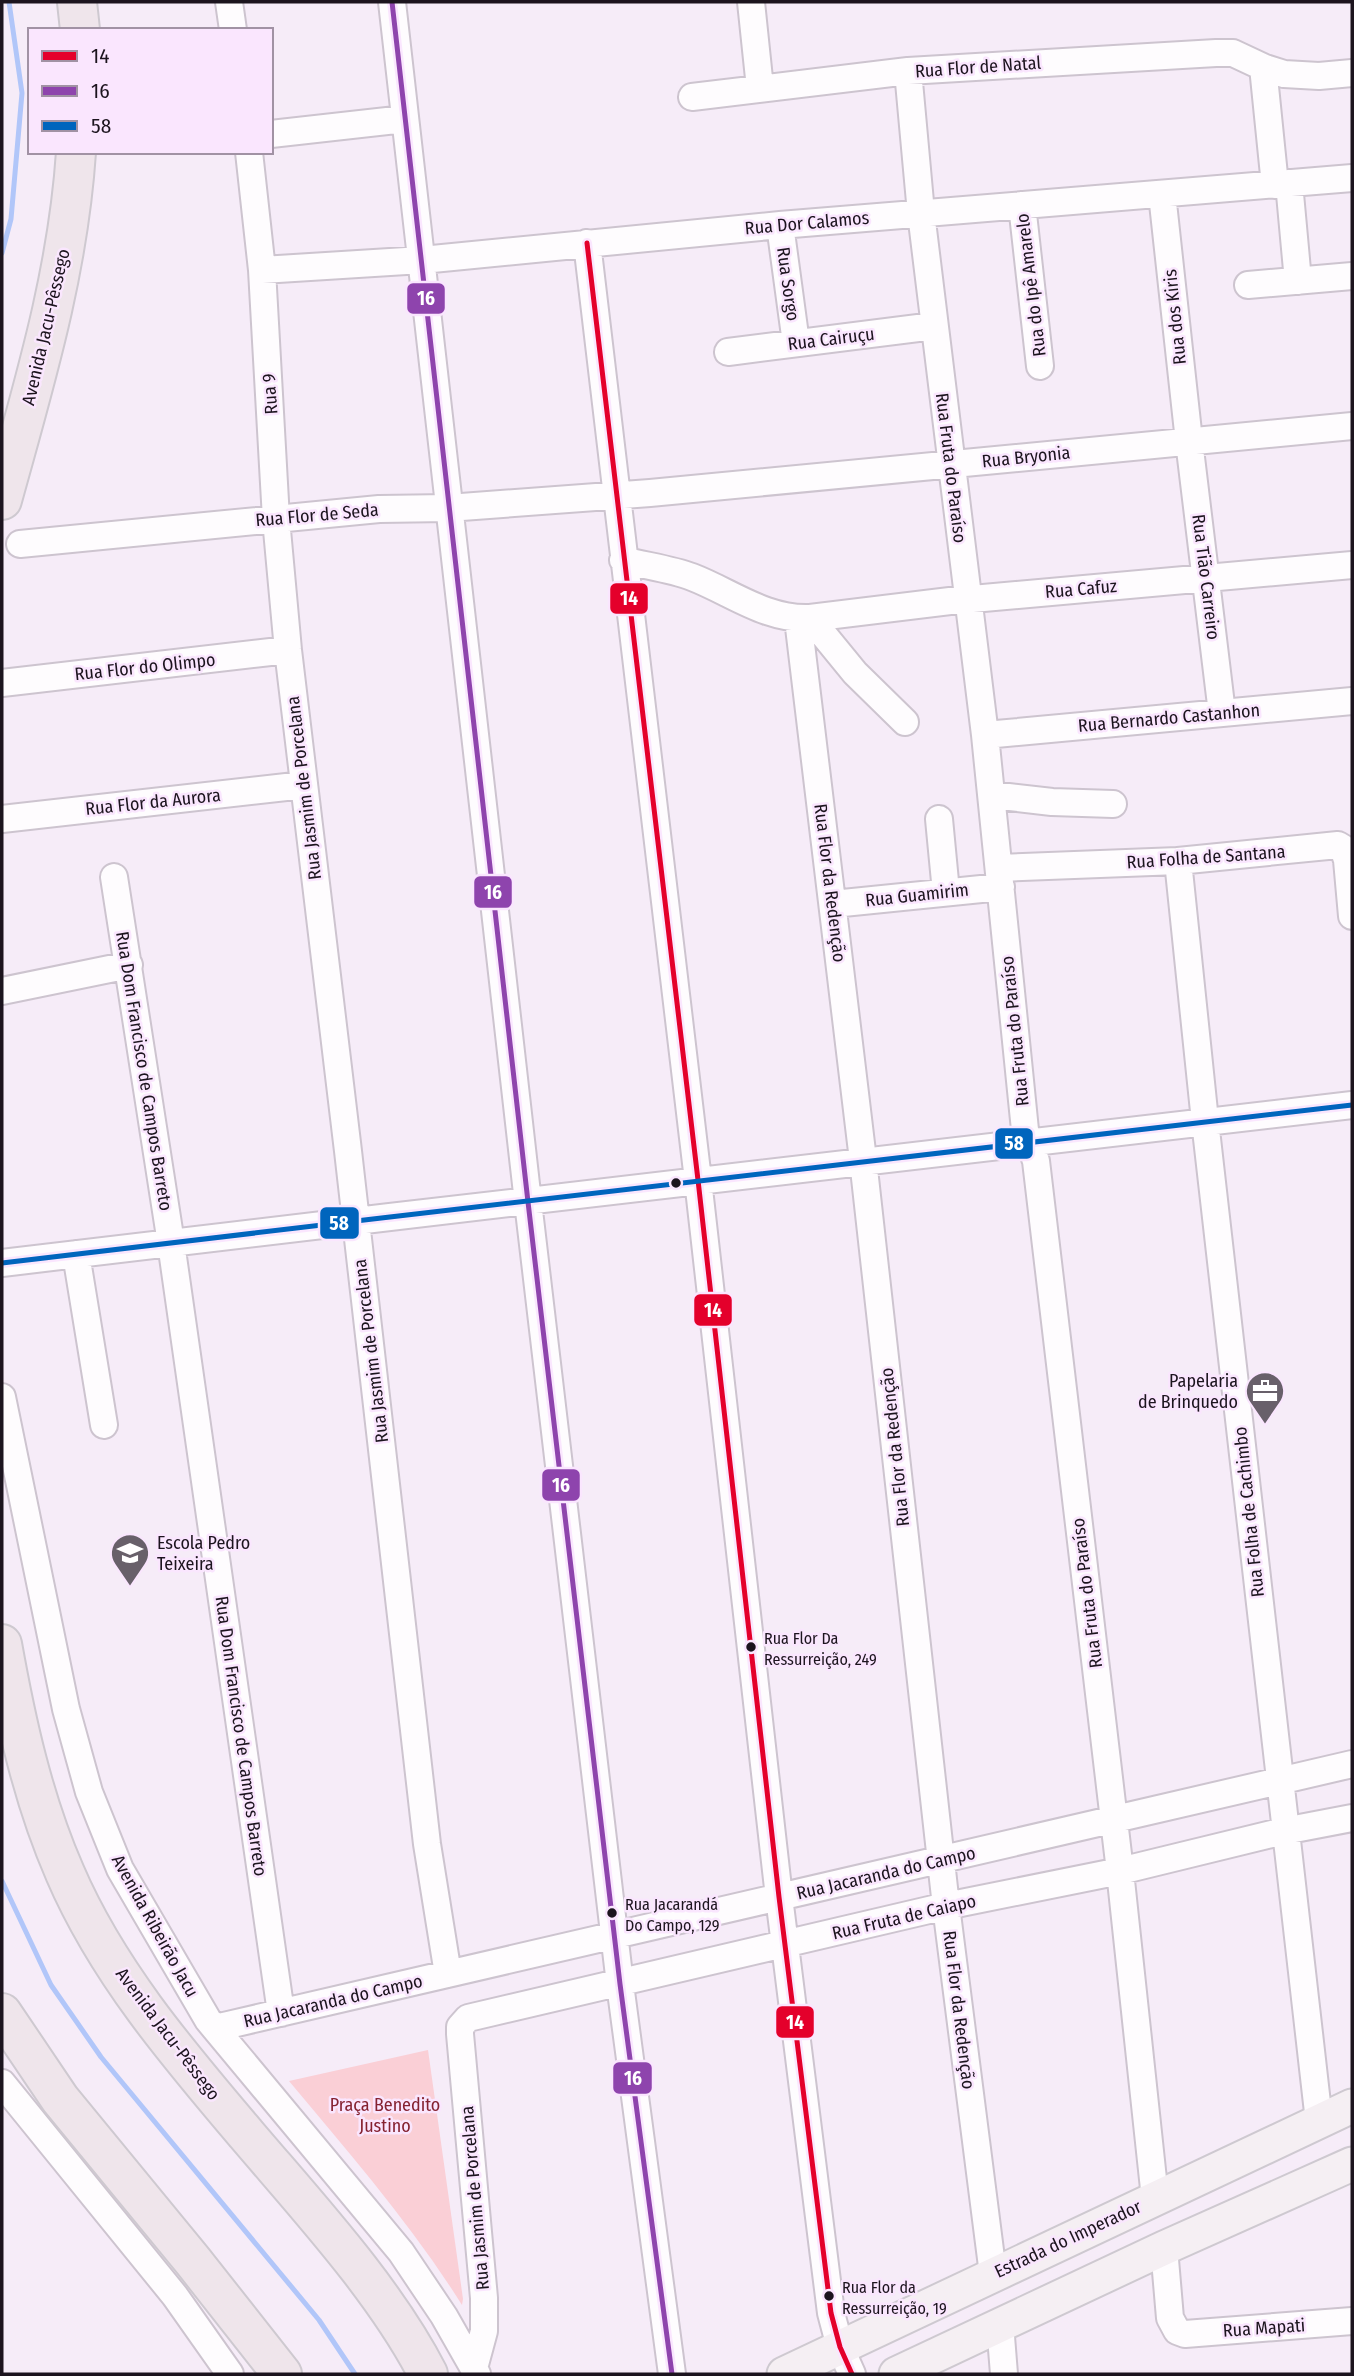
<svg xmlns="http://www.w3.org/2000/svg" width="1354" height="2376" viewBox="0 0 1354 2376" font-family="'Fira Sans Condensed',sans-serif">
<style>
.park{fill:#facfd6}
.lines{fill:none;stroke-linecap:round;stroke-linejoin:round}
.stream{stroke:#b1c6f9;stroke-width:5}
.minor-casing{stroke:#cdc4cf;stroke-width:30}
.major-casing{stroke:#cec9d0;stroke-width:37}
.highway-casing{stroke:#cec9d0;stroke-width:42}
.minor{stroke:#fefcfe;stroke-width:26}
.major{stroke:#f5eff3;stroke-width:33}
.highway{stroke:#efe5eb;stroke-width:38}
.bus-1-casing{stroke:#fae6fe;stroke-width:10}
.bus-2-casing{stroke:#fae6fe;stroke-width:10}
.bus-3-casing{stroke:#fae6fe;stroke-width:10}
.bus-1{stroke:#e4002b;stroke-width:5}
.bus-2{stroke:#8e44ad;stroke-width:5}
.bus-3{stroke:#0065bd;stroke-width:5}
.bus-dot{fill:#1c141e;stroke:#fae6fe;stroke-width:2.5}
.labels{text-anchor:middle;dominant-baseline:central;stroke-width:5;stroke-linejoin:round;paint-order:stroke}
.bus-label{font-size:16px;fill:#1c141e;stroke:#fae6fe;text-anchor:start}
.street-label{font-size:18px;fill:#1c141e;stroke:#fae6fe}
.poi-label{font-size:18px;fill:#1c141e;stroke:#fae6fe;text-anchor:end}
.park-label{font-size:18px;fill:#852231;stroke:#fae6fe}
.line-badge{stroke:#fae6fe;stroke-width:2.5}
.badge-label{font-size:19px;text-anchor:middle;font-weight:bold;fill:#fff}
</style>
<rect width="100%" height="100%" fill="#f6ecf8"/>
<path class="park" d="M 428,2050 L 463,2299 L 462,2305 C 412,2225 349,2153 289,2081 Z"/>
<g class="lines">
<path class="stream" d="M 2,253 L 11,219 L 22,93 L 9,2
M 2,1881 L 51,1985 L 101,2057 L 319,2320 L 355,2374"/>
<g class="minor-casing">
<path id="minor" d="M 229,2 L 233,30
M 392,2 L 528,1202 L 620,1984 L 672,2374
M 751,2 L 760,88
M 1263,67 L 1275,185
M 908,71 L 921,213 L 985,735 L 1025,1130 L 1036,1161 L 1120,1871 L 1155,2198
M 692,97 L 908,71 L 1216,53 L 1233,53 L 1265,68 L 1284,74 L 1319,76 L 1352,73
M 271,134 L 405,119
M 249,152 L 262,270 L 276,519 L 288,650 L 348,1151 L 427,1844 L 448,1974
M 1289,183 L 1298,281
M 1162,194 L 1189,441 L 1222,713
M 1022,205 L 1040,366
M 780,225 L 796,343
M 587,243 L 698,1180 L 779,1897 L 831,2313 L 840,2347 L 852,2374
M 262,270 L 422,260 L 780,225 L 1352,178
M 1248,285 L 1352,276
M 728,352 L 934,326
M 20,544 L 379,509 L 448,508 L 650,493 L 1352,426
M 623,560 C 646,566 671,569 692,577 C 731,592 766,620 810,618 L 855,673 L 905,722
M 810,618 L 950,601 L 1352,565
M 798,619 L 863,1160 L 946,1906 L 993,2274
M 2,683 L 288,650
M 985,735 L 1352,701
M 992,795 L 1052,802 L 1113,804
M 2,819 L 304,785
M 939,819 L 946,892
M 1178,861 L 1205,1121 L 1319,2121
M 999,868 L 1178,861 L 1338,845 L 1343,848 L 1347,860 L 1352,916
M 114,877 L 171,1243 L 281,2013
M 833,904 L 1001,887
M 2,991 L 129,965
M 76,1254 L 104,1425
M 2,1263 C 452,1210 902,1155 1352,1105
M 2,1397 L 66,1709 L 89,1792 L 120,1869 L 208,2020 L 401,2252 L 444,2316 L 477,2374
M 215,2028 L 1352,1764
M 2,2083 L 175,2296 L 230,2374
M 1164,2248 L 1170,2318 L 1177,2331 L 1185,2334 L 1352,2321
M 1000,2324 L 1004,2374
M 474,2368 L 484,2331 L 484,2298 L 460,2034 L 460,2027 L 468,2018 L 946,1906 L 1120,1871 L 1284,1831 L 1352,1818"/>
</g>
<g class="major-casing">
<path id="major" d="M 784,2374 L 1352,2106
M 896,2374 L 1164,2248 L 1352,2164"/>
</g>
<g class="highway-casing">
<path id="highway" d="M 77,2 L 80,30
M 2,500 C 34,384 68,273 76,152
M 2,1644 C 16,1722 33,1800 65,1873 C 107,1971 178,2054 246,2134 C 308,2207 385,2290 428,2374
M 2,2013 L 60,2099 L 193,2261 L 282,2374"/>
</g>
<use href="#minor" class="minor"/>
<use href="#major" class="major"/>
<use href="#highway" class="highway"/>
<g class="bus-1-casing">
<path id="bus-1" d="M 587,243 L 698,1180 L 779,1897 L 831,2313 L 840,2347 L 852,2374"/>
</g>
<g class="bus-2-casing">
<path id="bus-2" d="M 392,2 L 528,1202 L 620,1984 L 672,2374"/>
</g>
<g class="bus-3-casing">
<path id="bus-3" d="M 2,1263 C 452,1210 902,1155 1352,1105"/>
</g>
<use href="#bus-1" class="bus-1"/>
<use href="#bus-2" class="bus-2"/>
<use href="#bus-3" class="bus-3"/>
</g>
<defs>
<g id="office-pin" transform="scale(2.0125)"><path d="M0 17L-7.5 6A9.5 9.5 0 1 1 7.5 6Z" fill="#68606a" stroke="#fae6fe"/><path d="M-6-3h4V-5.5h4V-3h4V5H-6ZM-1-4.5V-3h2v-1.5ZM-6 0V1H6V0Z" fill="#fff"/></g>
<g id="school-pin" transform="scale(2.0125)"><path d="M0 17L-7.5 6A9.5 9.5 0 1 1 7.5 6Z" fill="#68606a" stroke="#fae6fe"/><path d="M0-5L7-2L0 1L-7-2ZM-4 1L0 2.5L4 1V4Q0 6-4 4Z" fill="#fff"/></g>
</defs>
<g fill-rule="evenodd">
<use href="#office-pin" x="1265" y="1391"/>
<use href="#school-pin" x="130" y="1553"/>
</g>
<g class="bus-dot">
<circle cx="676" cy="1183" r="6"/>
<circle cx="751" cy="1647" r="6"/>
<circle cx="612" cy="1913" r="6"/>
<circle cx="829" cy="2296" r="6"/>
</g>
<g class="labels">
<g class="bus-label">
<text x="764" y="1638">Rua Flor Da<tspan x="764" dy="21">Ressurreição, 249</tspan></text>
<text x="625" y="1904">Rua Jacarandá<tspan x="625" dy="21">Do Campo, 129</tspan></text>
<text x="842" y="2287">Rua Flor da<tspan x="842" dy="21">Ressurreição, 19</tspan></text>
</g>
<g class="street-label">
<text transform="translate(978 67) rotate(-4)">Rua Flor de Natal</text>
<text transform="translate(807 223) rotate(-5)">Rua Dor Calamos</text>
<text transform="translate(788 284) rotate(82)">Rua Sorgo</text>
<text transform="translate(1031 285) rotate(-97)">Rua do Ipê Amarelo</text>
<text transform="translate(1175 317) rotate(-96)">Rua dos Kiris</text>
<text transform="translate(46 327) rotate(-77)">Avenida Jacu-Pêssego</text>
<text transform="translate(831 339) rotate(-7)">Rua Cairuçu</text>
<text transform="translate(270 394) rotate(-94)">Rua 9</text>
<text transform="translate(1026 457) rotate(-6)">Rua Bryonia</text>
<text transform="translate(951 468) rotate(83)">Rua Fruta do Paraíso</text>
<text transform="translate(317 515) rotate(-5)">Rua Flor de Seda</text>
<text transform="translate(1206 577) rotate(83)">Rua Tião Carreiro</text>
<text transform="translate(1081 589) rotate(-5)">Rua Cafuz</text>
<text transform="translate(145 667) rotate(-6)">Rua Flor do Olimpo</text>
<text transform="translate(1169 718) rotate(-5)">Rua Bernardo Castanhon</text>
<text transform="translate(304 788) rotate(-97)">Rua Jasmim de Porcelana</text>
<text transform="translate(153 802) rotate(-6)">Rua Flor da Aurora</text>
<text transform="translate(1206 857) rotate(-4)">Rua Folha de Santana</text>
<text transform="translate(830 883) rotate(83)">Rua Flor da Redenção</text>
<text transform="translate(917 895) rotate(-6)">Rua Guamirim</text>
<text transform="translate(1015 1031) rotate(-96)">Rua Fruta do Paraíso</text>
<text transform="translate(144 1071) rotate(81)">Rua Dom Francisco de Campos Barreto</text>
<text transform="translate(371 1351) rotate(-97)">Rua Jasmim de Porcelana</text>
<text transform="translate(895 1447) rotate(-96)">Rua Flor da Redenção</text>
<text transform="translate(1249 1512) rotate(-96)">Rua Folha de Cachimbo</text>
<text transform="translate(1087 1593) rotate(-97)">Rua Fruta do Paraíso</text>
<text transform="translate(241 1736) rotate(82)">Rua Dom Francisco de Campos Barreto</text>
<text transform="translate(886 1873) rotate(-13)">Rua Jacaranda do Campo</text>
<text transform="translate(904 1917) rotate(-13)">Rua Fruta de Caiapo</text>
<text transform="translate(155 1926) rotate(61)">Avenida Ribeirão Jacu</text>
<text transform="translate(333 2001) rotate(-13)">Rua Jacaranda do Campo</text>
<text transform="translate(959 2010) rotate(83)">Rua Flor da Redenção</text>
<text transform="translate(168 2034) rotate(53)">Avenida Jacu-Pêssego</text>
<text transform="translate(475 2198) rotate(-95)">Rua Jasmim de Porcelana</text>
<text transform="translate(1068 2239) rotate(-25)">Estrada do Imperador</text>
<text transform="translate(1264 2328) rotate(-4)">Rua Mapati</text>
</g>
<g class="poi-label">
<text x="1238" y="1381">Papelaria<tspan x="1238" dy="21">de Brinquedo</tspan></text>
<text x="157" y="1543" text-anchor="start">Escola Pedro<tspan x="157" dy="21">Teixeira</tspan></text>
</g>
<g class="park-label">
<text x="385" y="2105">Praça Benedito<tspan x="385" dy="21">Justino</tspan></text>
</g>
</g>
<g class="line-badge">
<rect x="406" y="282" width="40" height="33" rx="7" fill="#8e44ad"/>
<rect x="609" y="582" width="40" height="33" rx="7" fill="#e4002b"/>
<rect x="473" y="875" width="40" height="34" rx="7" fill="#8e44ad"/>
<rect x="994" y="1127" width="40" height="33" rx="7" fill="#0065bd"/>
<rect x="319" y="1206" width="41" height="34" rx="7" fill="#0065bd"/>
<rect x="693" y="1293" width="40" height="34" rx="7" fill="#e4002b"/>
<rect x="541" y="1468" width="40" height="34" rx="7" fill="#8e44ad"/>
<rect x="775" y="2005" width="40" height="34" rx="7" fill="#e4002b"/>
<rect x="612" y="2061" width="41" height="34" rx="7" fill="#8e44ad"/>
</g>
<g class="badge-label">
<text x="426" y="305">16</text>
<text x="629" y="605">14</text>
<text x="493" y="899">16</text>
<text x="1014" y="1150">58</text>
<text x="339" y="1230">58</text>
<text x="713" y="1317">14</text>
<text x="561" y="1492">16</text>
<text x="795" y="2029">14</text>
<text x="633" y="2085">16</text>
</g>
<rect width="1354" height="2376" fill="none" stroke="#1c141e" stroke-width="7"/>
<rect x="28" y="28" width="245" height="126" fill="#fae6fe" stroke="#a192a4" stroke-width="2"/>
<rect x="42" y="51" width="35" height="10" fill="#e4002b" stroke="#a192a4" stroke-width="2"/>
<text x="91" y="63" font-size="21" fill="#1c141e">14</text>
<rect x="42" y="86" width="35" height="10" fill="#8e44ad" stroke="#a192a4" stroke-width="2"/>
<text x="91" y="98" font-size="21" fill="#1c141e">16</text>
<rect x="42" y="121" width="35" height="10" fill="#0065bd" stroke="#a192a4" stroke-width="2"/>
<text x="91" y="133" font-size="21" fill="#1c141e">58</text>
</svg>
